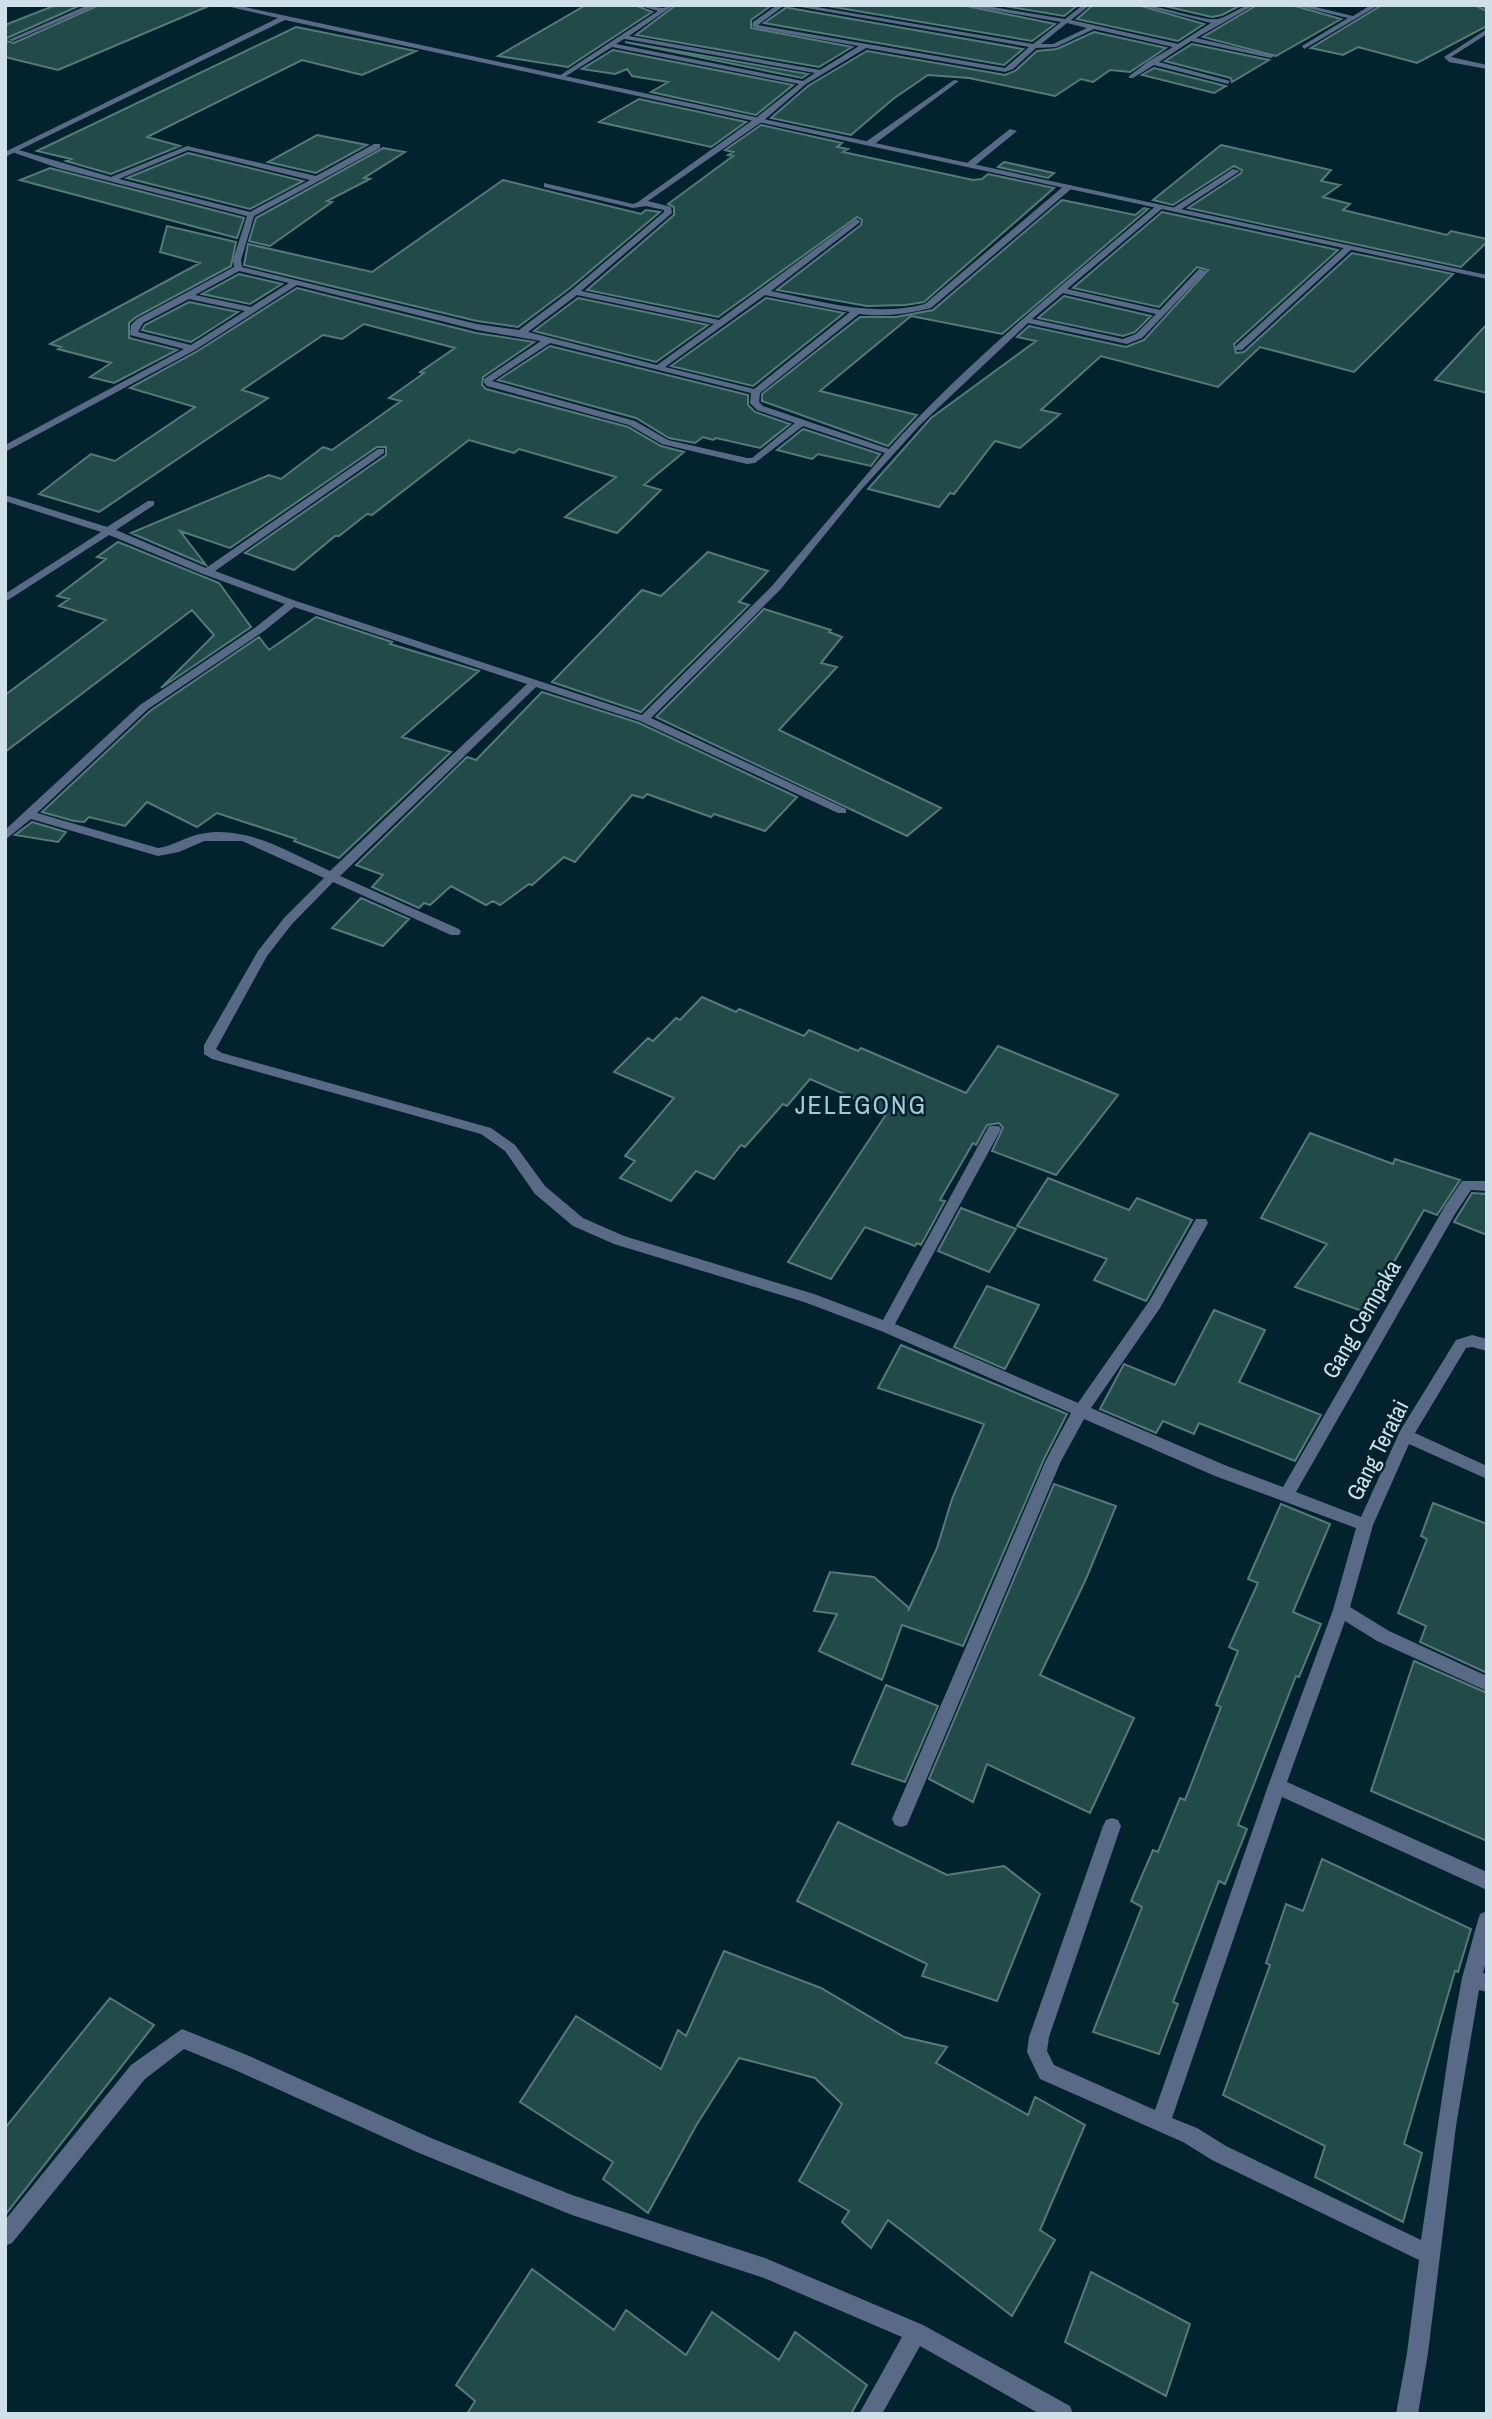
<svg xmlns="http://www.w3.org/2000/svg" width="1492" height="2419" viewBox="0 0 1492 2419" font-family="'Archivo Narrow',sans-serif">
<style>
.building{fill:#224a49;stroke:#547a79;stroke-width:2}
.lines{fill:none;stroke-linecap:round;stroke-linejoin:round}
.minor{fill:#596a87;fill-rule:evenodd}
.tertiary{fill:#596a87;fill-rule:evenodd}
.labels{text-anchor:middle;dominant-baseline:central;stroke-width:5;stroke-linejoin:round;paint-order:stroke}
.street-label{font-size:23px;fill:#cfe0e8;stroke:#02222e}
.quarter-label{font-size:26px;letter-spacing:2px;fill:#a5c7d7;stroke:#02222e}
</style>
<rect width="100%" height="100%" fill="#02222e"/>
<path class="building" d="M 56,5 L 81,5 L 7,38 L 6,41 L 14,43 L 99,5 L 211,5 L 58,70 L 5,57 L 5,25 Z
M 586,5 L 635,5 L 652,12 L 568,67 L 498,56 Z
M 676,5 L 772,5 L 751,20 L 751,28 L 852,47 L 819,67 L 636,35 Z
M 822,5 L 962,5 L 1055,24 L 1032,41 Z
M 998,5 L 1078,5 L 1064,16 Z
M 1093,5 L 1138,5 L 1204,24 L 1178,41 L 1077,19 Z
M 1160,5 L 1241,5 L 1222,15 L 1212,17 Z
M 1257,5 L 1292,5 L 1341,19 L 1276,56 L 1203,37 Z
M 1382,5 L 1474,5 L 1487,11 L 1487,26 L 1417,63 L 1358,47 L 1343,55 L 1311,48 Z
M 787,7 L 789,8 L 1023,49 L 1004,65 L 764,23 Z
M 296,27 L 416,51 L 362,75 L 302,60 L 147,137 L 180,146 L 111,174 L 66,161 L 71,159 L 37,151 Z
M 1094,32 L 1166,48 L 1130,72 L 1110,70 L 1093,82 L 1081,79 L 1055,96 L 969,78 L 928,75 L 893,99 L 851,135 L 771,118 L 808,86 L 867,51 L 1005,75 L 1015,71 L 1037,51 L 1057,49 Z
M 625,42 L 808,74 L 802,78 Z
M 1192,44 L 1269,60 L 1232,82 L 1231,78 L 1165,61 Z
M 613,50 L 793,85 L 756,115 L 651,92 L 668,82 L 632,76 L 627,69 L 615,74 L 582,69 Z
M 1154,68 L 1226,86 L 1214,93 L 1142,75 Z
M 639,99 L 746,122 L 711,147 L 599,122 Z
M 761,125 L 842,143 L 837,147 L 848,149 L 843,152 L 973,180 L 982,179 L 988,174 L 1054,188 L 924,302 L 905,305 L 867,306 L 777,290 L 861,225 L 862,220 L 857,217 L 718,317 L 587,290 L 674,215 L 674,207 L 668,204 L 733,156 L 728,155 L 733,152 L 725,150 Z
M 317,135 L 367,145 L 316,173 L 268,162 Z
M 1221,145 L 1331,170 L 1321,181 L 1340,185 L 1323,197 L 1350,204 L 1343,210 L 1447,235 L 1451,231 L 1487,239 L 1487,242 L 1461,267 L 1188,208 L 1241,173 L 1242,170 L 1234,166 L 1173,205 L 1153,200 Z
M 383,148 L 405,152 L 364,178 L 370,179 L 327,201 L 332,202 L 270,246 L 249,241 L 256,218 Z
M 188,153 L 303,181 L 250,209 L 127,178 Z
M 1004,162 L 1054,173 L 1048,178 L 998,167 Z
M 50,168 L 57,170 L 244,218 L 237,238 L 20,180 Z
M 503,180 L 641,214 L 646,210 L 660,212 L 570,288 L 518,327 L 477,321 L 244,265 L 248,244 L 372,272 Z
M 1062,200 L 1135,215 L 1144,208 L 1148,209 L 1002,334 L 911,316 L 820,391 L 917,415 L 888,446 L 762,401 L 762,394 L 860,317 L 896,317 L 933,310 Z
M 1162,212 L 1338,250 L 1234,344 L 1236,353 L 1244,352 L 1352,253 L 1453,274 L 1354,372 L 1260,347 L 1218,387 L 1101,356 L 1041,410 L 1060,414 L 1020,448 L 995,441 L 954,494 L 950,493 L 939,507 L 868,489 L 931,418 L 1036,341 L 1017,337 L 1029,326 L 1126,347 L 1144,340 L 1208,270 L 1197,267 L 1159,307 L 1073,288 Z
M 167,226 L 236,242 L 231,266 L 136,317 L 129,323 L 129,338 L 177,350 L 114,383 L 90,377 L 111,363 L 58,349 L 61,347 L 50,344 L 200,263 L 160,252 Z
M 239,274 L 282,284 L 250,304 L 202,294 Z
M 297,288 L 476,333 L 534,342 L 483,377 L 482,385 L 486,389 L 628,427 L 661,446 L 684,452 L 644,485 L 661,490 L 617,533 L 565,517 L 616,477 L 519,449 L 514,453 L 469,440 L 372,515 L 367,514 L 339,536 L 335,536 L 294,570 L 245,553 L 386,455 L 386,447 L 377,447 L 230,548 L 180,531 L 206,565 L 131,533 L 269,475 L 281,479 L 323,447 L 332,450 L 401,401 L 389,398 L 424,373 L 420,372 L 455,348 L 364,324 L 342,339 L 323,335 L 242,390 L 268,398 L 99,512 L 39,494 L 91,454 L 115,461 L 195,407 L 130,388 L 196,352 Z
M 1064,296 L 1151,316 L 1135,332 L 1123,336 L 1038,318 Z
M 578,298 L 708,325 L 656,362 L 534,331 Z
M 766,298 L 844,313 L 753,386 L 671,366 Z
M 189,302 L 238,312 L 191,342 L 142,330 L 145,325 Z
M 1487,324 L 1487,393 L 1435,380 Z
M 550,346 L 748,395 L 748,405 L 755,412 L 790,424 L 760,448 L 716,438 L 713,440 L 703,437 L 695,443 L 669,438 L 636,418 L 498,380 Z
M 803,429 L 880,454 L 871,466 L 818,454 L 812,459 L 777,450 Z
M 118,542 L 219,583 L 251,627 L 161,688 L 214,635 L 192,610 L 5,752 L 5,695 L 106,620 L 59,606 L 69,599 L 57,596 L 106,559 L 97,557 Z
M 708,552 L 768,571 L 739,602 L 749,605 L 641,712 L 552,682 L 642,590 L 661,596 Z
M 764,609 L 831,630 L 829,632 L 842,637 L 821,663 L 837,667 L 779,730 L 941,808 L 907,836 L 656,717 Z
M 316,617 L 392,642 L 390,644 L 479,671 L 402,737 L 451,752 L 339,858 L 294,841 L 296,839 L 217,813 L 197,827 L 147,802 L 125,826 L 89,817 L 84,822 L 74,821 L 42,812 L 150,711 L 259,637 L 269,650 Z
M 542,692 L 639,723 L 797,797 L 765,831 L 714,814 L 711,817 L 647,794 L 643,798 L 632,795 L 575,862 L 564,857 L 532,885 L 529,884 L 500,905 L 493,901 L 486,905 L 451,886 L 430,905 L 424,903 L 419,908 L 372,887 L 383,875 L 356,865 L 467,757 L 476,760 Z
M 32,822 L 66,832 L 58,842 L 15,835 Z
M 361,898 L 409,919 L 383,946 L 332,928 Z
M 702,997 L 736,1012 L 739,1009 L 804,1036 L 809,1030 L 858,1051 L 861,1048 L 966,1093 L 998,1046 L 1118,1095 L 1056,1175 L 992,1151 L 1003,1128 L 999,1123 L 987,1125 L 976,1145 L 973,1143 L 940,1200 L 945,1201 L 921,1245 L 917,1243 L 915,1246 L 865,1227 L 831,1279 L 788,1262 L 887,1113 L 810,1079 L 787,1106 L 783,1104 L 745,1147 L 741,1145 L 714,1179 L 696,1171 L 671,1201 L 620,1178 L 635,1161 L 625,1156 L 674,1098 L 614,1072 L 648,1038 L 653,1041 L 676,1018 L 680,1020 Z
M 1310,1133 L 1393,1164 L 1395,1159 L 1460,1180 L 1437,1215 L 1424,1210 L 1365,1312 L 1295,1287 L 1327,1244 L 1261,1218 Z
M 1048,1178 L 1129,1210 L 1137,1198 L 1192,1220 L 1146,1301 L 1094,1280 L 1107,1259 L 1017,1226 Z
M 1472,1193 L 1487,1194 L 1487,1235 L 1454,1222 Z
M 961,1208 L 1016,1229 L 989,1272 L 938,1251 Z
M 987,1286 L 1039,1305 L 1005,1369 L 954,1347 Z
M 1214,1310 L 1265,1330 L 1239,1382 L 1321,1415 L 1295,1461 L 1199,1423 L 1194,1434 L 1163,1421 L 1156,1433 L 1100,1409 L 1124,1364 L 1175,1385 Z
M 901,1345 L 1067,1414 L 1044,1459 L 963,1646 L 902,1625 L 882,1680 L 819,1651 L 837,1614 L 814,1611 L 830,1572 L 874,1577 L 909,1608 L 908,1611 L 937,1548 L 952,1499 L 984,1424 L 878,1388 Z
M 1054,1484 L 1116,1506 L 1086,1579 L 1040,1675 L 1134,1718 L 1090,1813 L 987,1764 L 973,1802 L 929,1779 Z
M 1433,1503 L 1487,1524 L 1487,1673 L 1420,1642 L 1426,1626 L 1398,1613 L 1427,1539 L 1421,1536 Z
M 1281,1504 L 1330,1524 L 1293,1612 L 1321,1624 L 1299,1677 L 1296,1676 L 1238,1825 L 1247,1829 L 1225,1884 L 1219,1881 L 1173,2002 L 1178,2004 L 1159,2054 L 1093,2032 L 1142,1907 L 1131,1901 L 1153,1850 L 1158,1852 L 1180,1798 L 1185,1800 L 1221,1707 L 1216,1705 L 1238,1651 L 1229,1647 L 1258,1583 L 1248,1579 Z
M 1414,1661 L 1487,1693 L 1487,1841 L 1371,1791 Z
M 886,1685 L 938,1706 L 905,1782 L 852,1764 Z
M 838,1822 L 947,1875 L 1004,1866 L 1040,1894 L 997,2001 L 922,1976 L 927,1964 L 797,1901 Z
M 1322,1859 L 1471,1929 L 1458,1972 L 1455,1971 L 1404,2144 L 1422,2153 L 1403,2222 L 1315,2177 L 1325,2146 L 1223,2095 L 1270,1965 L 1266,1963 L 1286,1904 L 1303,1911 Z
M 724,1951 L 821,1988 L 904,2037 L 947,2047 L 936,2063 L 1028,2115 L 1035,2097 L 1085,2125 L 1040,2230 L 1055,2240 L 1012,2316 L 888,2220 L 871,2248 L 842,2222 L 849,2211 L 799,2181 L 842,2104 L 815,2078 L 739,2058 L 697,2124 L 648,2213 L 603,2179 L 613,2162 L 520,2102 L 576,2016 L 661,2069 L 678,2030 L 686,2036 Z
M 110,1998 L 154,2025 L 5,2215 L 5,2128 Z
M 532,2269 L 614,2330 L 626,2310 L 686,2355 L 712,2312 L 779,2360 L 795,2332 L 867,2385 L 851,2414 L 467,2414 L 475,2401 L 456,2385 Z
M 1091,2272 L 1190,2324 L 1166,2396 L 1065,2342 Z"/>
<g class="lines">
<path class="minor" d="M 88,5 L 97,5 L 13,41 L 8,40 Z
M 637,5 L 663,8 L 674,5 L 629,36 L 820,70 L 859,46 L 755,28 L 752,26 L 753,22 L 777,5 L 785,5 L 758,25 L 1005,68 L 1029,47 L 789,5 L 805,5 L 1033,44 L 1061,22 L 964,5 L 980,5 L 1065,19 L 1083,5 L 1090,5 L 1071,20 L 1178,44 L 1211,23 L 1140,5 C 1160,5 1205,22 1218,19 C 1231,16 1240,5 1254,5 L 1196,38 L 1274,56 L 1271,58 L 1191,41 L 1159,62 L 1230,81 L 1228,84 L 1154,65 L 1133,78 L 1129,78 L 1129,76 L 1149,61 L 1173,47 L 1094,29 L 1056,47 L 1036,48 L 1013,69 L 1005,72 L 866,48 L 806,84 L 763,121 L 648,201 L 671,207 L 672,213 L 581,291 L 719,320 L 856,219 L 860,221 L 859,223 L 771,291 C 822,301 873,318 925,304 L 1065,185 L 1071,185 L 1071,189 L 931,308 C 907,314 884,317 859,314 L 760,393 L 759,402 L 763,406 L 889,449 C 970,359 1065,283 1157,205 L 1164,207 L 1067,289 L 1160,310 L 1199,269 L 1206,271 L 1142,338 L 1127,344 L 1028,323 L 919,426 L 861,490 L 780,590 L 651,718 L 846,809 L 846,813 L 838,813 L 640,721 L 536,687 L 340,876 L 459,929 L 461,932 L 459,935 L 451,935 L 333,882 L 292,924 L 267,956 L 216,1049 L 222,1053 L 491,1128 L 515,1145 L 545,1186 L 583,1218 L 624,1236 L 814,1294 L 883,1320 L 989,1126 L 999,1126 L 1001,1129 L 895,1324 L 1078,1403 L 1150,1300 L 1196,1219 L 1206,1219 L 1208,1223 L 1160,1308 L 1091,1408 L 1227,1466 L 1283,1487 L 1445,1206 L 1462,1181 L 1487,1181 L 1487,1191 L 1471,1190 L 1455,1214 L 1296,1492 L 1361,1517 L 1400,1431 L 1456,1340 L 1472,1335 L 1487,1339 L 1487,1351 L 1472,1347 L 1466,1348 L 1415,1433 L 1487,1466 L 1487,1479 L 1409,1444 L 1373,1525 L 1350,1607 L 1389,1631 L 1487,1676 L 1487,1691 L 1377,1641 L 1345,1621 L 1287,1782 L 1487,1872 L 1487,1890 L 1282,1797 L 1172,2118 L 1197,2128 L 1226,2146 L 1421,2240 L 1450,2043 L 1462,1978 L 1478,1920 L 1480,1914 L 1487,1911 L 1487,1957 L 1483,1973 L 1487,1974 L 1487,1992 L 1479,1990 L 1456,2126 L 1428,2353 L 1418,2414 L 1396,2414 L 1407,2353 L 1419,2260 L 1212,2160 L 1183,2142 L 1040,2079 L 1027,2052 L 1029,2037 L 1103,1826 L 1106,1820 L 1112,1818 L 1118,1820 L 1121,1826 L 1049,2037 L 1047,2051 L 1054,2065 L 1155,2110 L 1268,1786 L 1333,1610 L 1356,1528 L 1215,1476 L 1084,1419 L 1061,1461 L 907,1825 L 901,1827 L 895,1825 L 892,1819 L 1046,1460 L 1071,1413 L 881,1331 L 804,1302 L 614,1244 L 573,1226 L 535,1194 L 505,1151 L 481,1134 L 212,1059 L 204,1054 L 204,1045 L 258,951 L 284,918 L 324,878 L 242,841 L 204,841 L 179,852 L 158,856 L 31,819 L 5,840 L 5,830 L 140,705 L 256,627 L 285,604 L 203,574 L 109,535 L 5,602 L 5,594 L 101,532 L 5,501 L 5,495 L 107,527 L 148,501 L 154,501 L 154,505 L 116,530 L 206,568 L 378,449 L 384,449 L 384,453 L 215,571 L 296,601 L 642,715 L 772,586 L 885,453 L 803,426 L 755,463 L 747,464 L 662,444 L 629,425 L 487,386 L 484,383 L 484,379 L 541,341 L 477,330 L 297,285 L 195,350 L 5,452 L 5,445 L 184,349 L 130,335 L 131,325 L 137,319 L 234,267 L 233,260 L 247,216 L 58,168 L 12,152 L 12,148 L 111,177 L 187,146 L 316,176 L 374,144 L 380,144 L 380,148 L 254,216 L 241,260 L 242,267 L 477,324 L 519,330 L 572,290 L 664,212 L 664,210 L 646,206 L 633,208 L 544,187 L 544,183 L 633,204 L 638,202 L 757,117 L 799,84 L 612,47 L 563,78 L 559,78 L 559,76 L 658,11 ZM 1067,23 L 1087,28 L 1053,44 L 1041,44 ZM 624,39 L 625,39 L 815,73 L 803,81 L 616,44 ZM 188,150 L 310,180 L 250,212 L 119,179 ZM 239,271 L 289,283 L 251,307 L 195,295 ZM 1063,293 L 1156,314 L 1136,334 L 1123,339 L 1032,319 ZM 577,295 L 714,324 L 657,365 L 528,332 ZM 765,295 L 850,312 L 754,389 L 665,367 ZM 189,299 L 245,311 L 191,345 L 138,332 L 143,323 ZM 550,343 L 751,393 L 750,403 L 757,410 L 795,423 L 752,458 L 747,458 L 668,440 L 635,421 L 492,381 ZM 294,607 L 527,684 L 330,871 C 290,853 246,824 200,834 C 185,837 173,846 158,848 L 37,813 L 148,709 L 264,631 Z
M 1294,5 L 1307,5 L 1353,16 L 1371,5 L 1379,5 L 1304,49 L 1302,46 L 1348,18 Z
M 1477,5 L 1487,5 L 1487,9 L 1478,6 Z
M 1487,29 L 1487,34 L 1451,57 L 1487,65 L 1487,69 L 1449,62 L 1444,57 Z
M 954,80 L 959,81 L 873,145 L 867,145 L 867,141 Z
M 1010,129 L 1017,131 L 973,167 L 967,167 L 967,163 Z
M 1233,169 L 1240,171 L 1177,212 L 1170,210 Z
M 1347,245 L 1354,247 L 1242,350 L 1236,350 L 1236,346 Z
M 182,2029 L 247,2055 L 431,2138 L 572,2195 L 765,2258 L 923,2325 L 1070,2406 L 1073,2414 L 1040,2414 L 920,2346 L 882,2414 L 859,2414 L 902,2337 L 764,2278 L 572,2215 L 419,2153 L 235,2070 L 184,2049 L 145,2079 L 12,2243 L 5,2246 L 5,2220 L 131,2065 Z"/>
<path class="tertiary" d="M 222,5 L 235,5 L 1487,275 L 1487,279 L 285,20 L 5,157 L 5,152 L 278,18 Z"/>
</g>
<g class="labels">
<g class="street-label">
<text transform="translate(1361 1319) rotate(-60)">Gang Cempaka</text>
<text transform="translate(1377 1450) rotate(-63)">Gang Teratai</text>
</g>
<g class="quarter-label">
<text x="861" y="1104">JELEGONG</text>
</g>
</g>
<rect width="1492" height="2419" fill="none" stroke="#cfe0e8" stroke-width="14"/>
</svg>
